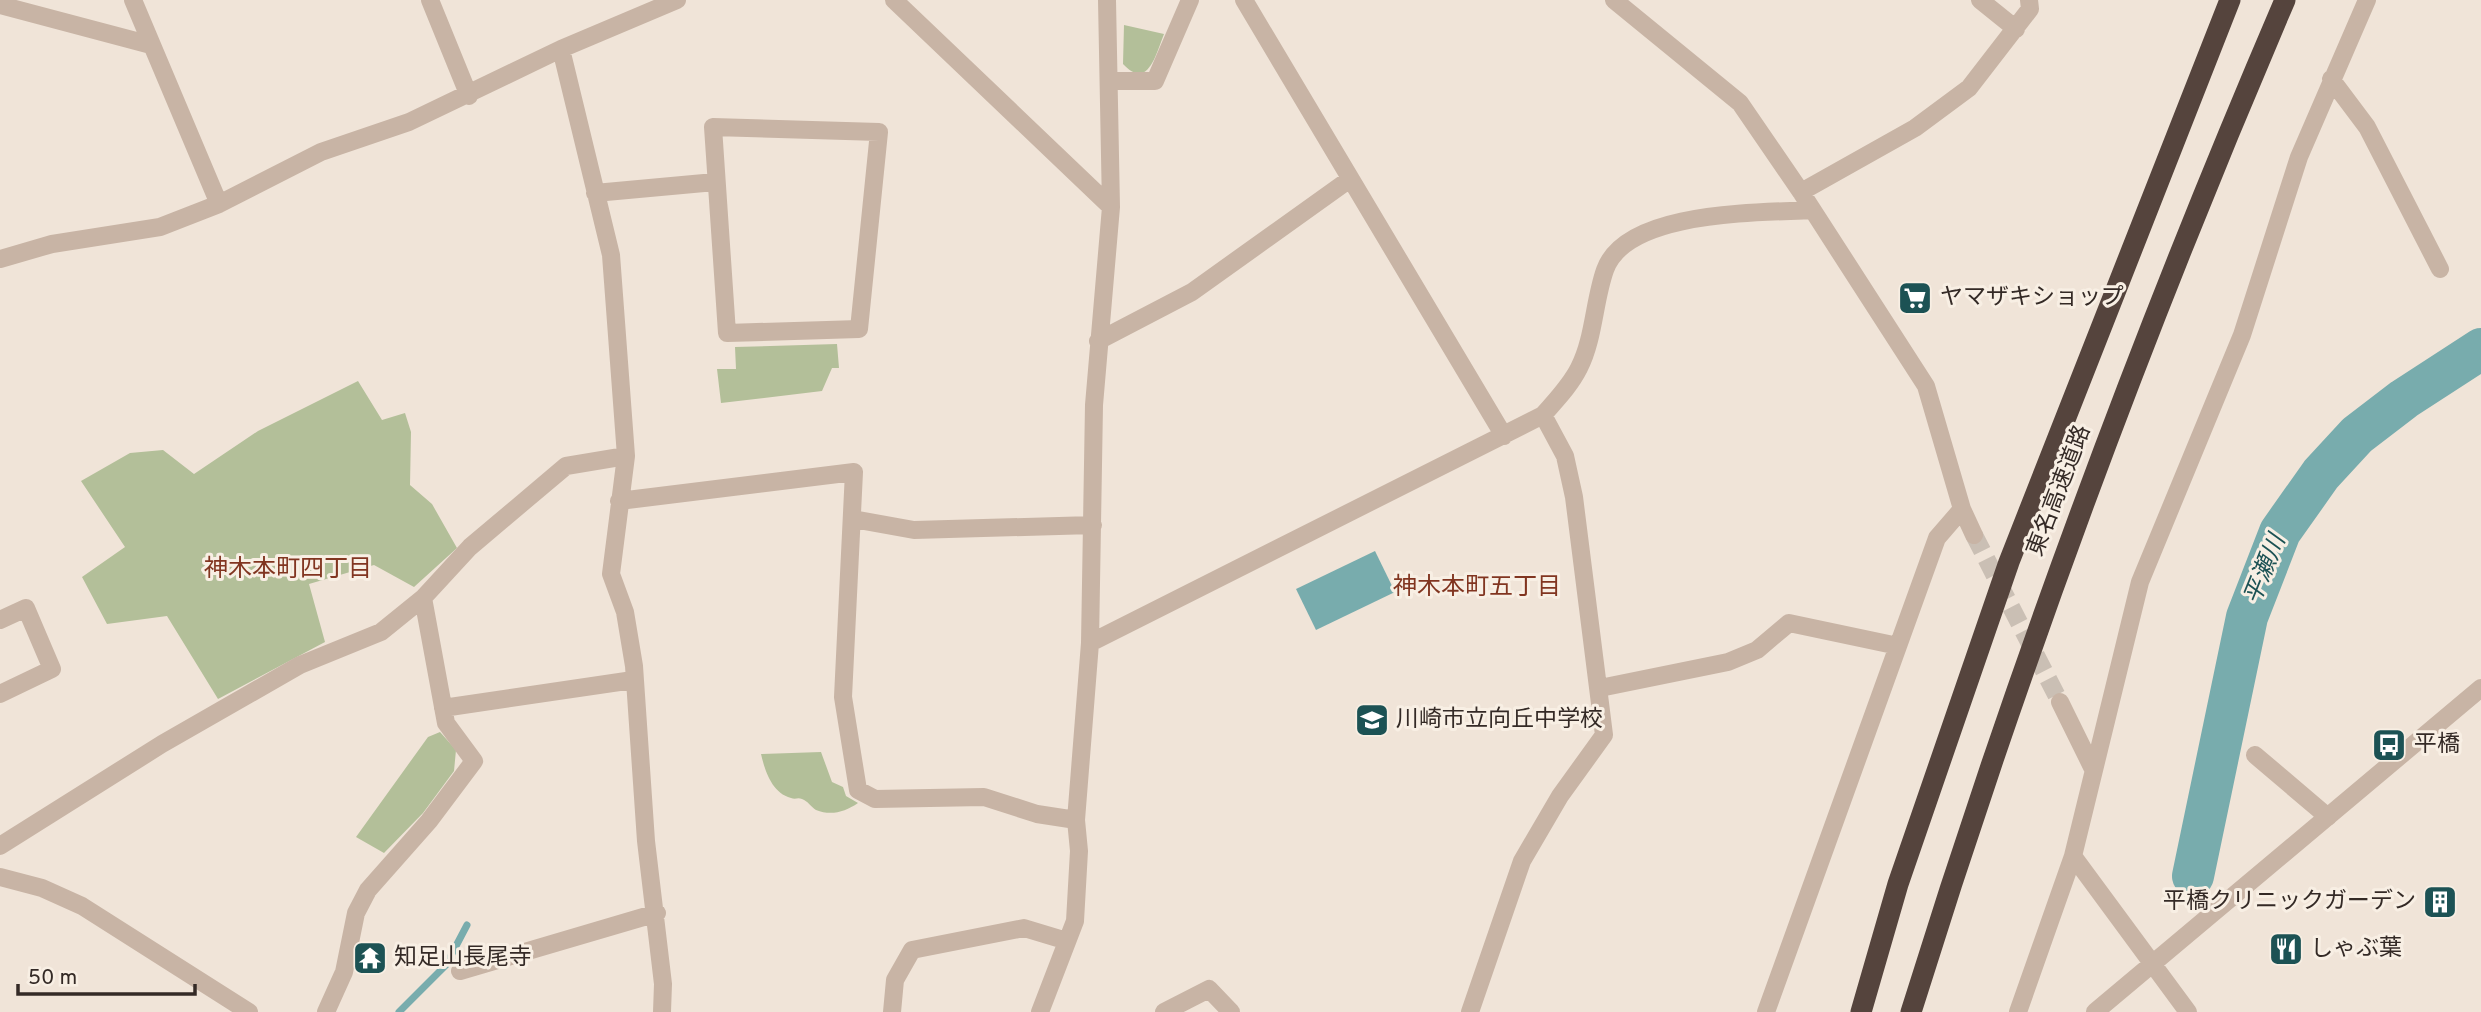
<svg xmlns="http://www.w3.org/2000/svg" width="2481" height="1012" viewBox="0 0 2481 1012" font-family="Overpass,'Noto Sans JP',sans-serif">
<style>
.green{fill:#b3bf99}
.water{fill:#78acad}
.lines{fill:none;stroke-linecap:round;stroke-linejoin:round}
.stream{stroke:#78acad;stroke-width:7}
.river{stroke:#78acad;stroke-width:42}
.minor-tunnel{stroke:#cabfb4;stroke-width:18;stroke-dasharray:18 9;stroke-linecap:butt}
.minor{stroke:#c8b4a5;stroke-width:18}
.highway{stroke:#55443d;stroke-width:21}
.labels{text-anchor:middle;dominant-baseline:central;stroke-width:6;stroke-linejoin:round;paint-order:stroke}
.poi-label{font-size:23px;fill:#342a26;stroke:#f8efe4;text-anchor:start}
.street-label{font-size:23px;fill:#342a26;stroke:#f8efe4}
.neighbourhood-label{font-size:24px;fill:#813520;stroke:#f8efe4}
.water-label{font-size:24px;font-style:italic;fill:#1c5254;stroke:#f8efe4}
</style>
<rect width="100%" height="100%" fill="#f0e4d8"/>
<path class="green" d="M 1124,25 L 1164,34 C 1156,54 1148,91 1123,64 Z
M 837,344 L 839,368 L 832,368 L 822,391 L 721,403 L 717,369 L 736,369 L 735,347 Z
M 358,381 L 382,420 L 405,413 L 411,432 L 410,485 L 432,504 L 457,548 L 414,587 L 374,565 L 309,584 L 325,642 L 218,699 L 167,616 L 107,624 L 82,577 L 125,547 L 81,481 L 130,453 L 163,450 L 194,474 L 258,431 Z
M 440,732 L 456,750 L 454,771 L 423,813 L 384,853 L 356,837 L 428,737 Z
M 821,752 L 832,782 L 843,787 L 846,796 L 858,803 C 845,812 831,816 816,810 C 811,807 808,801 802,799 C 797,797 796,800 791,798 C 772,793 765,771 761,754 Z"/>
<path class="water" d="M 1375,551 L 1395,592 L 1316,630 L 1296,589 Z"/>
<g class="lines">
<path class="stream" d="M 399,1012 L 446,965 L 467,925"/>
<path class="river" d="M 2193,876 L 2247,617 L 2280,532 L 2321,474 L 2357,435 L 2404,399 L 2481,349"/>
<path class="minor-tunnel" d="M 1974,535 L 2060,702"/>
<path class="minor" d="M 133,0 L 219,204
M 430,0 L 469,96
M 894,0 L 1111,207
M 1244,0 L 1504,436
M 1614,0 L 1740,103 L 1801,192 L 1926,386 L 1962,509 L 1974,535
M 1980,0 L 2016,29
M 0,5 L 151,45
M 561,49 L 611,255 L 626,456 L 611,574 L 625,612 L 634,666 L 646,841 L 663,984 L 662,1012
M 2331,79 L 2367,127 L 2440,269
M 1111,81 L 1155,81 L 1190,0
M 713,127 L 879,132 L 859,329 L 727,333 Z
M 1801,192 L 1915,128 L 1969,88 L 2030,9 L 2029,0
M 595,193 L 715,182
M 0,259 L 52,244 L 160,227 L 219,204 L 321,152 L 409,122 L 561,49 L 677,0
M 1098,341 L 1192,292 L 1350,179
M 619,501 L 854,472 L 843,697 L 858,790 L 875,799 L 984,797 L 1037,814 L 1076,820
M 853,519 L 914,530 L 1093,525
M 0,620 L 26,608 L 52,669 L 0,694
M 1090,643 L 1543,415 C 1556,400 1570,386 1579,368 C 1594,339 1594,301 1605,270 C 1626,210 1759,213 1812,210
M 1600,688 L 1728,662 L 1757,650 L 1789,623 L 1898,646
M 2060,702 L 2093,769
M 443,708 L 633,680
M 2255,755 L 2328,817
M 0,846 L 162,744 L 300,665 L 381,632 L 423,598 L 470,547 L 566,466 L 626,456
M 2073,856 L 2188,1012
M 0,877 L 42,888 L 82,906 L 249,1012
M 460,971 L 657,913
M 326,1012 L 344,972 L 356,913 L 368,890 L 429,821 L 474,761 L 446,723 L 423,598
M 892,1012 L 895,980 L 912,950 L 1024,928 L 1067,941
M 1040,1012 L 1075,921 L 1079,851 L 1076,820 L 1090,643 L 1094,405 L 1111,207 L 1107,0
M 1164,1012 L 1209,989 L 1231,1012
M 1470,1012 L 1522,861 L 1560,796 L 1604,735 L 1574,497 L 1565,456 L 1543,415
M 1766,1012 L 1937,538 L 1962,509
M 2018,1012 L 2073,856 L 2140,582 L 2242,335 L 2299,157 L 2367,0
M 2095,1012 L 2481,688"/>
<path class="highway" d="M 1861,1012 L 1898,884 L 2009,562 L 2230,0
M 1911,1012 C 2018,668 2143,331 2285,0"/>
</g>
<defs>
<g id="supermarket-square" transform="scale(1.75)"><rect x="-9" y="-9" width="18" height="18" rx="4" fill="#1c5254" stroke="#f8efe4"/><path d="M-6-5.5h2.5l.6 2H6L4.5 2H-2.5L-4.4-4H-6ZM-1.5 3.2a1.3 1.3 0 1 0 .1 0ZM3 3.2a1.3 1.3 0 1 0 .1 0Z" fill="#fff"/></g>
<g id="school-square" transform="scale(1.75)"><rect x="-9" y="-9" width="18" height="18" rx="4" fill="#1c5254" stroke="#f8efe4"/><path d="M0-5L7-2L0 1L-7-2ZM-4 1L0 2.5L4 1V4Q0 6-4 4Z" fill="#fff"/></g>
<g id="bus-square" transform="scale(1.75)"><rect x="-9" y="-9" width="18" height="18" rx="4" fill="#1c5254" stroke="#f8efe4"/><path d="M-5-6H5V4H4V6H2V4H-2V6H-4V4H-5ZM-3.5-4V0h7V-4ZM-3.5 1.2v1.5H-2V1.2ZM2 1.2v1.5H3.5V1.2Z" fill="#fff"/></g>
<g id="building-square" transform="scale(1.75)"><rect x="-9" y="-9" width="18" height="18" rx="4" fill="#1c5254" stroke="#f8efe4"/><path d="M-4-6H4V6H1V3H-1V6H-4ZM-2.5-4.3h1.7v1.8h-1.7ZM.8-4.3h1.7v1.8H.8ZM-2.5-1h1.7V.8h-1.7ZM.8-1h1.7V.8H.8Z" fill="#fff"/></g>
<g id="restaurant-square" transform="scale(1.75)"><rect x="-9" y="-9" width="18" height="18" rx="4" fill="#1c5254" stroke="#f8efe4"/><path d="M-5-6h1v4h1v-4h1v4h1v-4h1v5L-1.5 .5V6h-2V.5L-5-1ZM5-6V6H3V1.5H1.5Q1.5-4 5-6Z" fill="#fff"/></g>
<g id="temple-square" transform="scale(1.75)"><rect x="-9" y="-9" width="18" height="18" rx="4" fill="#1c5254" stroke="#f8efe4"/><path d="M0-6L5-2H3V0L6.5 2.5H4V6H1.5V3h-3V6H-4V2.5H-6.5L-3 0V-2H-5Z" fill="#fff"/></g>
</defs>
<g fill-rule="evenodd">
<use href="#supermarket-square" x="1915" y="298"/>
<use href="#school-square" x="1372" y="720"/>
<use href="#bus-square" x="2389" y="745"/>
<use href="#building-square" x="2440" y="902"/>
<use href="#restaurant-square" x="2286" y="949"/>
<use href="#temple-square" x="370" y="958"/>
</g>
<g class="labels">
<g class="poi-label">
<text x="1940" y="298">ヤマザキショップ</text>
<text x="1396" y="720">川崎市立向丘中学校</text>
<text x="2414" y="745">平橋</text>
<text x="2416" y="902" text-anchor="end">平橋クリニックガーデン</text>
<text x="2310" y="949">しゃぶ葉</text>
<text x="394" y="958">知足山長尾寺</text>
</g>
<g class="street-label">
<text transform="translate(2060 491) rotate(-69)">東名高速道路</text>
</g>
<g class="neighbourhood-label">
<text x="288" y="570">神木本町四丁目</text>
<text x="1477" y="588">神木本町五丁目</text>
</g>
<g class="water-label">
<text transform="translate(2266 570) rotate(-68)">平瀬川</text>
</g>
</g>
<path d="M18 984v10h177v-10" fill="none" stroke="#342a26" stroke-width="3.5"/>
<text x="28" y="984" font-size="21" fill="#342a26" stroke="#f8efe4" stroke-width="5" paint-order="stroke">50 m</text>
</svg>
